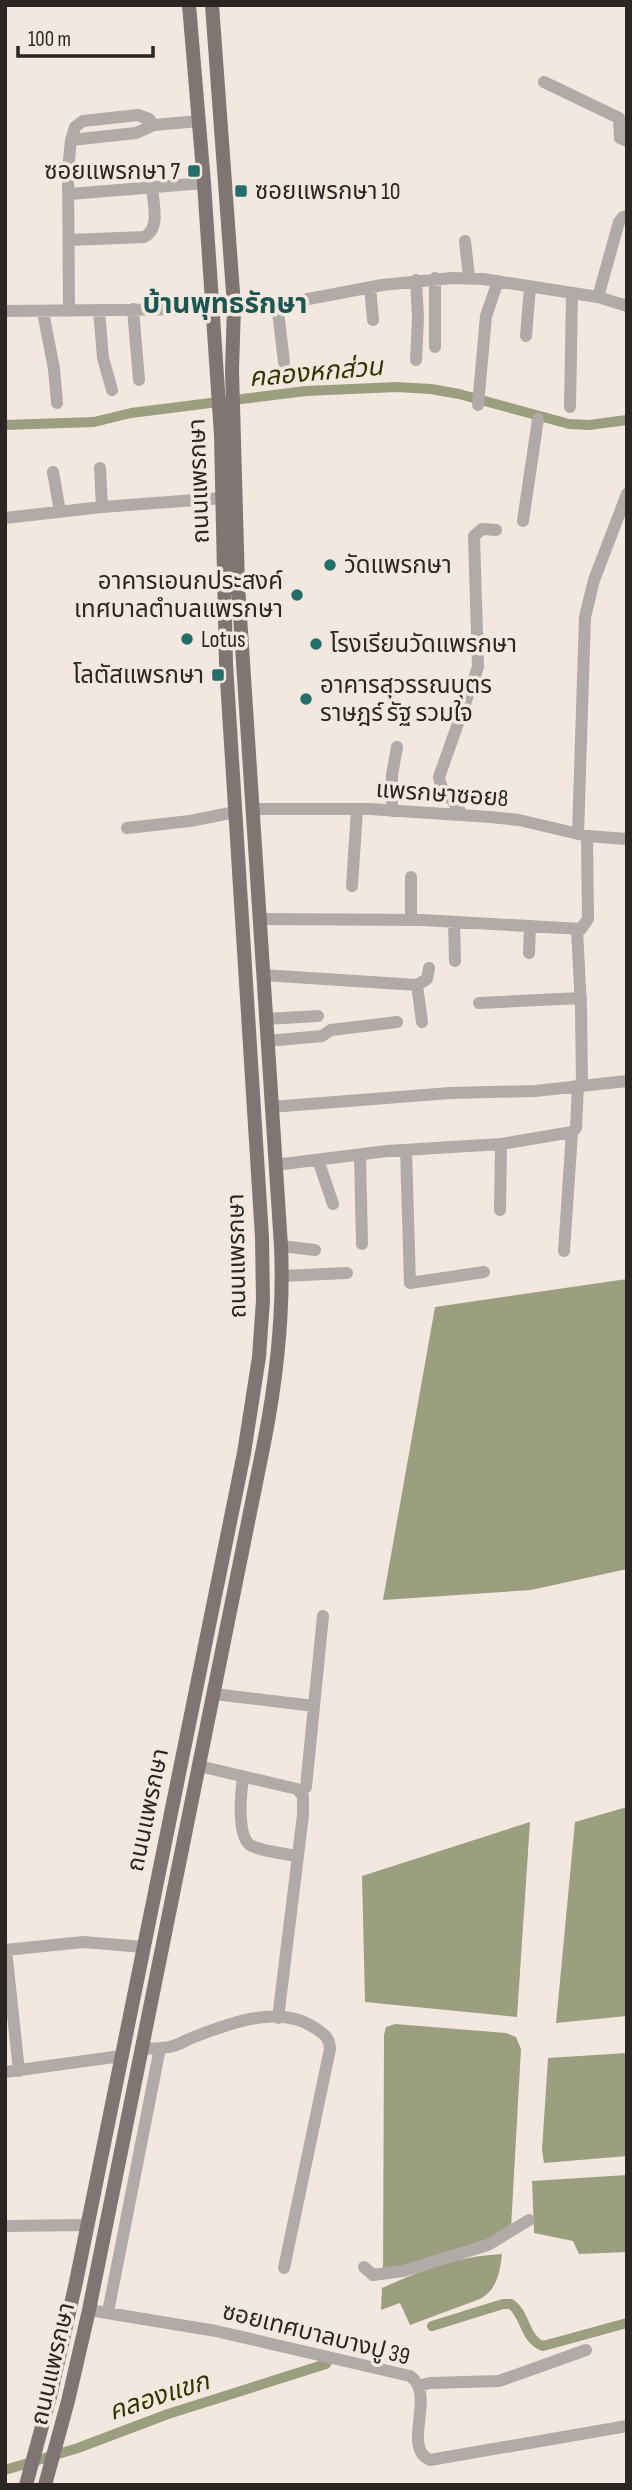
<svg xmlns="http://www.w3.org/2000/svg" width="632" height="2490" viewBox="0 0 632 2490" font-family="'Sofia Sans Condensed','Noto Sans Thai',sans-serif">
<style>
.water{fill:#9c9e80}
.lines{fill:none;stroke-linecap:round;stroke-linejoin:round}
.canal{stroke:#9c9e80;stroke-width:10}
.minor{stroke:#b0aaa8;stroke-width:12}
.major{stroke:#807572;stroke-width:14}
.poi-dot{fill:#246e6a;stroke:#f3e8df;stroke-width:2.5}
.labels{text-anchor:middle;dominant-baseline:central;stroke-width:7;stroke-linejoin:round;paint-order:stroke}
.poi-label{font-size:24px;fill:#2a2623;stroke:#f3e8df;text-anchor:start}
.street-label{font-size:24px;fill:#2a2623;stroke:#f3e8df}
.water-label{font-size:26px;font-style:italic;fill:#343600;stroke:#f3e8df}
.quarter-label{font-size:28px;font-weight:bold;fill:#1b5653;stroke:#f3e8df}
</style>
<rect width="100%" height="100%" fill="#f3e8df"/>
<path class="water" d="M 627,1279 L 627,1569 L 531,1590 L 383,1600 L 435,1307 Z
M 627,1807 L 627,2016 L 556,2023 L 575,1822 Z
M 530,1822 L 517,2017 L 365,2002 L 362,1876 Z
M 395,2024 L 506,2033 L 516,2037 L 521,2049 L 511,2228 L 507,2238 L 383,2278 L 384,2035 L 386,2027 Z
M 627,2053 L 627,2156 L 544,2163 L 542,2150 L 548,2058 Z
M 627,2175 L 627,2252 L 579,2254 L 573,2241 L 534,2233 L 532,2181 Z
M 502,2254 C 500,2272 497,2290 480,2299 L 410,2325 L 400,2303 L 381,2310 L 382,2288 C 425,2269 454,2257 502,2254 Z"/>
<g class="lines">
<path class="canal" d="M 5,425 L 94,422 L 131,413 L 306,391 L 397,387 L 431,389 L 459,394 L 569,424 L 589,425 L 627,420
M 432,2326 L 503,2304 L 511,2304 C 526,2315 524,2339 543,2346 L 627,2323
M 5,2470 L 78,2448 L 168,2414 L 326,2364"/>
<path class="minor" d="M 544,82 L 619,118 L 620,138 L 627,141
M 71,140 L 75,127 L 83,121 L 138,115 L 149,119 L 154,125
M 70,194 L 204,183
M 70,240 L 144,237 C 161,229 153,204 152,187
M 465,241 L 469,277
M 416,280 L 418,318 L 416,360
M 370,287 L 373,320
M 598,297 L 627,306
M 277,303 L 284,362
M 234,306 L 303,300 L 382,285 L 452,278 L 483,279 L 598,297 L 619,222 L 623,217 L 627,216
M 133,309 L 139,380
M 99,310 L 103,358 L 112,390
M 5,311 L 214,309
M 69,311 L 68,170 L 71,140 L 136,133 L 154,125 L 199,121
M 43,312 L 54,369 L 57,403
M 526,336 L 530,287
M 435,347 L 435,278
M 478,405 L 486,316 L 498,281
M 570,407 L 572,294
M 100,468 L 102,507
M 53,472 L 60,512
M 5,518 L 102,507 L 223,498
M 523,521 L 538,419
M 253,809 L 370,809 L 490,817 L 519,820 L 587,836 L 627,839
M 392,811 L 392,775 L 397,747
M 462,815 C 456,800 441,794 439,777 L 478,667 L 474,536 L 482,529 L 496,530
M 127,828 L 190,821 L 235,812
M 578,834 L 585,617 L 594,580 L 627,494
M 352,886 L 357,809
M 259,919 L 422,920 L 581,929 L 588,919 L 587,836
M 411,920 L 411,877
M 454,922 L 455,961
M 577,930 L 581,1007 L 582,1085
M 529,953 L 530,926
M 263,975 L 417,985 L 422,1022
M 417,985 L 427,979 L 429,968
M 479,1003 L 581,998
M 265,1019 L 318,1016
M 267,1041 L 322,1036 L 331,1030 L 397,1022
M 271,1107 L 450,1093 L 535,1091 L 627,1081
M 406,1150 L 410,1283 L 484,1272
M 360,1155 L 362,1244
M 318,1160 L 333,1204
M 275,1165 L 387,1151 L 501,1144 L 572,1132 L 576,1128 L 578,1085
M 500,1210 L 501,1144
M 281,1246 L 315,1250
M 564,1251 L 572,1132
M 282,1276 L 347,1273
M 214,1694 L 314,1706
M 199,1766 L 297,1789 L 303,1796 L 303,1815 L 278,2018
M 243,1777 C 241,1792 236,1839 252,1846 C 265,1852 283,1853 296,1856
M 306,1787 L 323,1616
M 5,1950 L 83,1942 L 143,1947
M 6,1950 L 19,2071
M 141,2049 C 150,2048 160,2049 169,2047 C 177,2046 186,2040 194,2037 C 230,2023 279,2004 315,2028 C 324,2034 330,2038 330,2049 L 284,2268
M 5,2072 L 121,2056
M 5,2226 L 88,2225
M 364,2267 L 373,2275 L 403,2271 L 488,2245 L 529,2220
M 89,2310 L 216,2331 L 410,2376 C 437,2394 401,2448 430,2460 L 627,2426
M 108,2312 L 160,2048
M 418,2386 L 430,2383 L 499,2381 L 586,2350"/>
<path class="major" d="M 26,2485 L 50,2397 L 76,2282 L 244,1453 L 259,1357 L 263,1300 L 262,1237 L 226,664 L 221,435 L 204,183 L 189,5
M 45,2485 L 68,2401 L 89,2310 L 264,1443 C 277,1377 284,1313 281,1246 L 238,585 L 232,370 L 234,306 L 212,5"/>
</g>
<g class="poi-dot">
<rect x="187" y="164" width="14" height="14" rx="3.5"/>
<rect x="234" y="184" width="14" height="14" rx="3.5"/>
<circle cx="330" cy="565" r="7"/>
<circle cx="297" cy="595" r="7"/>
<circle cx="187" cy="639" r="7"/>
<circle cx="316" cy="644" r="7"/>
<rect x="211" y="668" width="14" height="14" rx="3.5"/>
<circle cx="306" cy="699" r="7"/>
</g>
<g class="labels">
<g class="poi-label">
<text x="180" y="171" text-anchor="end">ซอยแพรกษา 7</text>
<text x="255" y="191">ซอยแพรกษา 10</text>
<text x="344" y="565">วัดแพรกษา</text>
<text x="283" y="581" text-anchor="end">อาคารเอนกประสงค์<tspan x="283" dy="28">เทศบาลตำบลแพรกษา</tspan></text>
<text x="201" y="639">Lotus</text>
<text x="330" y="644">โรงเรียนวัดแพรกษา</text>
<text x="204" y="675" text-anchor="end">โลตัสแพรกษา</text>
<text x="320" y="685">อาคารสุวรรณบุตร<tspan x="320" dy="28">ราษฎร์ รัฐ รวมใจ</tspan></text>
</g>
<g class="street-label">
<text transform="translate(199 481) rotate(-92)">ถนนแพรกษา</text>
<text transform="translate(442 794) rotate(4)">แพรกษาซอย8</text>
<text transform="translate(237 1256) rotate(-91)">ถนนแพรกษา</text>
<text transform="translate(148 1810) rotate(-78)">ถนนแพรกษา</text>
<text transform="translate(316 2334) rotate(14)">ซอยเทศบาลบางปู 39</text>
<text transform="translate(53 2364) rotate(-77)">ถนนแพรกษา</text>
</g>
<g class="water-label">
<text transform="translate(316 373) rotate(-5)">คลองหกส่วน</text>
<text transform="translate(159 2397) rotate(-18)">คลองแขก</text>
</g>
<g class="quarter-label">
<text x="225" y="304">บ้านพุทธรักษา</text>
</g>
</g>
<rect width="632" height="2490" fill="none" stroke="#2a2623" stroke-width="14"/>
<path d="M18 46v10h135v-10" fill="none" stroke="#2a2623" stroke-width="3.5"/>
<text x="28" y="46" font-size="21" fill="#2a2623" stroke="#f3e8df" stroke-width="5" paint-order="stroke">100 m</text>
</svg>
